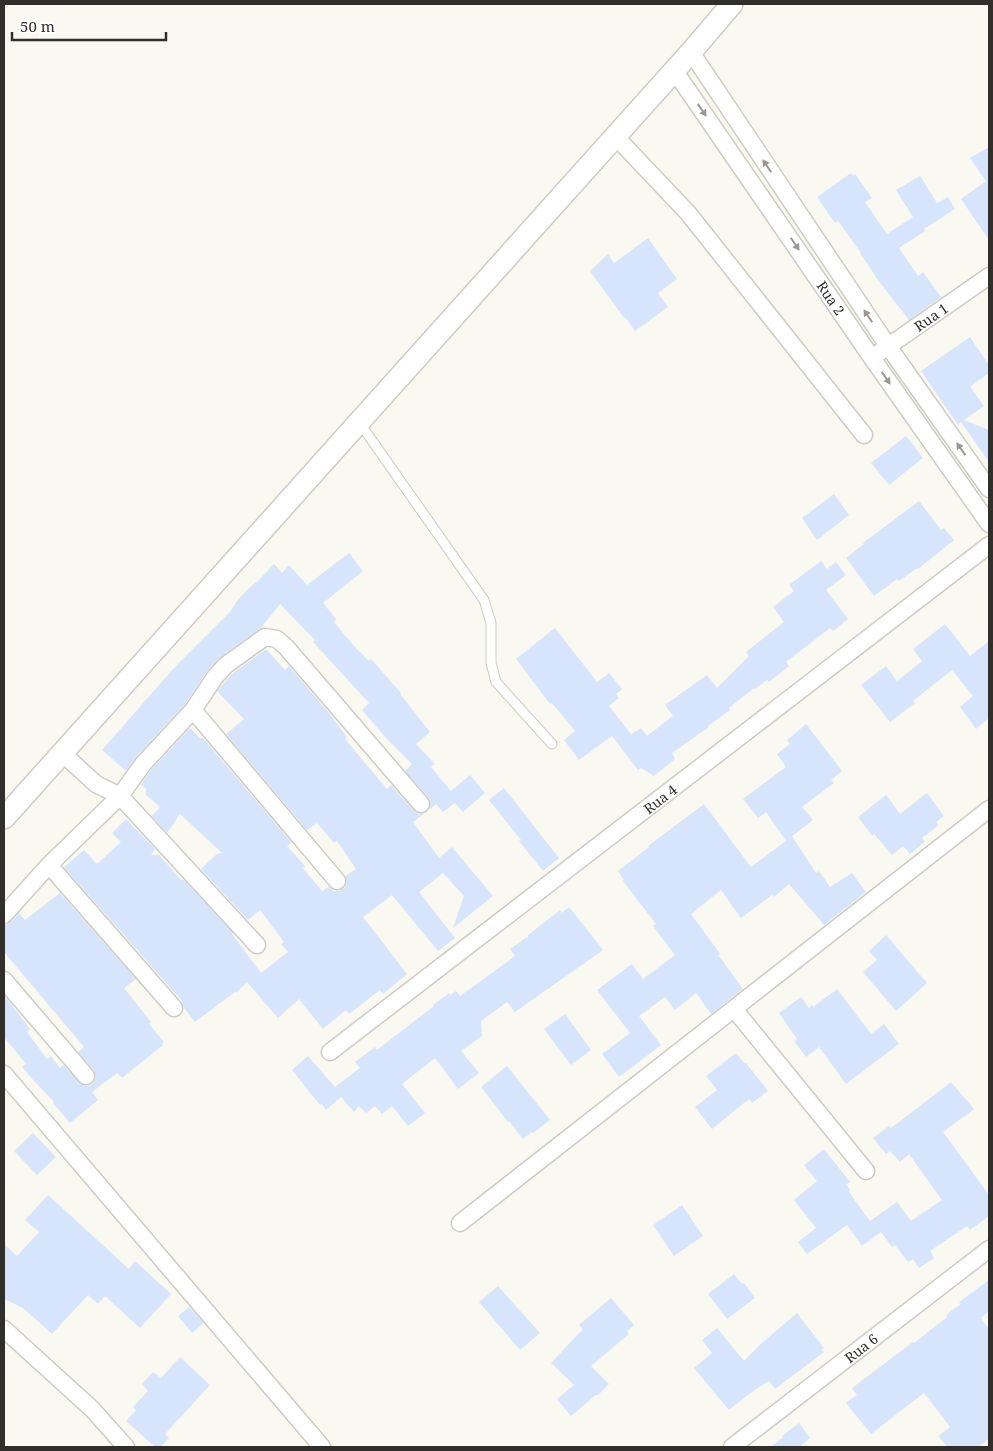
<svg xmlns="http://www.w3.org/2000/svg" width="993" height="1451" viewBox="0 0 993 1451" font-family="'Noto Serif',serif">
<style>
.building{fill:#d6e4fc}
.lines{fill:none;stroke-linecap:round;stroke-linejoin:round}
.service-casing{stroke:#cdccc4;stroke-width:11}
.minor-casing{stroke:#cdccc4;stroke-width:19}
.tertiary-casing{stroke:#cdccc4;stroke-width:24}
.service{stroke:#fff;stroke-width:9}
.minor{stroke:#fff;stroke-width:16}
.tertiary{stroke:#fff;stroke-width:21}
.oneway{fill:#989796}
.labels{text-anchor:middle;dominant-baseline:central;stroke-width:4;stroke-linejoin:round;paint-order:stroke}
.street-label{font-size:14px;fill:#302f2c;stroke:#fff}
</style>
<rect width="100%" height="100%" fill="#faf9f1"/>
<path class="building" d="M 989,147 L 989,240 L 961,199 L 986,181 L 970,158 Z
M 851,173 L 853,176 L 855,174 L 872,198 L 865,202 L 887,234 L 913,217 L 896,190 L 920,176 L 937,203 L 948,197 L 955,209 L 924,229 L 925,231 L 899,248 L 918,276 L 923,272 L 941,297 L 909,320 L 878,280 L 860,253 L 861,253 L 838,221 L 835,223 L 817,197 Z
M 648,238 L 677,279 L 658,293 L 668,307 L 635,331 L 625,317 L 624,318 L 590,271 L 608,254 L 614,263 Z
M 970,337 L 989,365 L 989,373 L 970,387 L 984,406 L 964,420 L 989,430 L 989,462 L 961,422 L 958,425 L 921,371 Z
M 906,436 L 923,458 L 889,485 L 871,463 Z
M 834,494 L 849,515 L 817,540 L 802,518 Z
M 919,501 L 941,530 L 944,528 L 954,540 L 918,569 L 917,568 L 899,581 L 897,579 L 874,596 L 846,558 L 864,544 L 863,543 Z
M 349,553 L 363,571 L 323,603 L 336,619 L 334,622 L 353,645 L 369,661 L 371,659 L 401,693 L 400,694 L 430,732 L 416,744 L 435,764 L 431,767 L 451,791 L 470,775 L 485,793 L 463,812 L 455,803 L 443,812 L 436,804 L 429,810 L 431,803 L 429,798 L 405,771 L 412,764 L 387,739 L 362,710 L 369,703 L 313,642 L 315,640 L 280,604 L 260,629 L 219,658 L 207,671 L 185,704 L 136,757 L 126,771 L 102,750 L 174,668 L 230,612 L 237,601 L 246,591 L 256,582 L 257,582 L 274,564 L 282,573 L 289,565 L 307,585 Z
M 821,561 L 827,569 L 836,562 L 846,575 L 826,590 L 848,619 L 833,631 L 830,628 L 786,662 L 789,666 L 769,682 L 767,680 L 755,689 L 754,688 L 729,708 L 730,710 L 708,726 L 709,727 L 672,753 L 675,759 L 654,776 L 641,768 L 638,770 L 612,736 L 579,760 L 564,740 L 575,731 L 552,703 L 550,704 L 516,659 L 555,628 L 597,682 L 609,673 L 622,689 L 616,694 L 619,698 L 609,706 L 631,734 L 641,728 L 647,736 L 673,716 L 665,705 L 707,675 L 717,688 L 749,656 L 746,652 L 784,622 L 773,607 L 794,591 L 789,585 Z
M 945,624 L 970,656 L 989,641 L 989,718 L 976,729 L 960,707 L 973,696 L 952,670 L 913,701 L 915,703 L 890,722 L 861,685 L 886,666 L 897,681 L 922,661 L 913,649 Z
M 266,649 L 285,670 L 289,666 L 329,713 L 347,737 L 345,739 L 387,789 L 391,785 L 414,811 L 418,814 L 425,813 L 413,822 L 439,858 L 452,847 L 493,896 L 453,928 L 464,896 L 443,873 L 419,892 L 455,938 L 438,951 L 392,895 L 363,917 L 407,974 L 383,994 L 380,990 L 349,1014 L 346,1010 L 323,1029 L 299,999 L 278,1018 L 247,982 L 236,993 L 235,992 L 195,1022 L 184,1008 L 182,1001 L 64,867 L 84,850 L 97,864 L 121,842 L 112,833 L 126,819 L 155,849 L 151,855 L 159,855 L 182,881 L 183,879 L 233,933 L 232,934 L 261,973 L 288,952 L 281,944 L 284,942 L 260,910 L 248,920 L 201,869 L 217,854 L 222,853 L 180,814 L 167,833 L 152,816 L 160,807 L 146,795 L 146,789 L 141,784 L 151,770 L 190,728 L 201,739 L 202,737 L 292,843 L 287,846 L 305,866 L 303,868 L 322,891 L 329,887 L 334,891 L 339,891 L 344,888 L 347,884 L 345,876 L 356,869 L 337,841 L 334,843 L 317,823 L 307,830 L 226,734 L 244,719 L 217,691 L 233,673 Z
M 806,724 L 842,771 L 831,780 L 834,783 L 802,807 L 813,820 L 787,840 L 792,836 L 816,873 L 819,871 L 830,887 L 852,873 L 866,892 L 824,925 L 789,884 L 774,897 L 772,895 L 741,918 L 721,890 L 691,914 L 718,951 L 720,954 L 718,955 L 724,962 L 724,963 L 743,989 L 711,1014 L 696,993 L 675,1010 L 665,997 L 639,1016 L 661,1045 L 619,1077 L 602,1054 L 630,1033 L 597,990 L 632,964 L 643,979 L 675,955 L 653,926 L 656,924 L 623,881 L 624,880 L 618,871 L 649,847 L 648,846 L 704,804 L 751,867 L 786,841 L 766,812 L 758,818 L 743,799 L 786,767 L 777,754 L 790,744 L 787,740 Z
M 504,788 L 559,858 L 543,871 L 519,841 L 521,840 L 489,800 Z
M 927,793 L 944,816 L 936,822 L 939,825 L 922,838 L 925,842 L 910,854 L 903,846 L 892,855 L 874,834 L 872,836 L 858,817 L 886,795 L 900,814 Z
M 60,893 L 136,979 L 124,988 L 151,1022 L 149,1024 L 164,1042 L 162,1043 L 163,1045 L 122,1078 L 117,1073 L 92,1092 L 98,1100 L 70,1123 L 53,1103 L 54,1102 L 35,1082 L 22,1067 L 26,1064 L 4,1037 L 4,995 L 30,1029 L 27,1032 L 47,1059 L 51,1056 L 60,1068 L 63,1065 L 82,1085 L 88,1086 L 92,1084 L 95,1080 L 96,1075 L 94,1070 L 78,1052 L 84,1047 L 4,952 L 4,926 L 11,922 L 19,913 L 25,920 Z
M 569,907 L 603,950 L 515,1012 L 507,1002 L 481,1021 L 482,1036 L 461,1051 L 479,1073 L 458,1089 L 435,1058 L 402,1084 L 425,1113 L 408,1126 L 392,1106 L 382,1114 L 375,1106 L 366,1113 L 359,1106 L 354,1112 L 341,1097 L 326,1110 L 322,1104 L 320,1105 L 292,1070 L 308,1056 L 335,1087 L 360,1068 L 355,1062 L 375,1047 L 377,1050 L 434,1006 L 433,1005 L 449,993 L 450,995 L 456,991 L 460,996 L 515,956 L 510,949 L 527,937 L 528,939 L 528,935 L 560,910 L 562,913 Z
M 886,935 L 927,983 L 896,1011 L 863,972 L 877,960 L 869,951 Z
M 837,989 L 871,1034 L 884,1024 L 899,1044 L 846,1084 L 819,1047 L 806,1057 L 794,1041 L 797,1039 L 779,1013 L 801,997 L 809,1008 L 812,1005 L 813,1007 Z
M 565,1014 L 591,1050 L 571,1065 L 544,1029 Z
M 736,1053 L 745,1064 L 746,1063 L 768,1091 L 752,1103 L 749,1099 L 712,1129 L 695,1107 L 717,1090 L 706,1076 Z
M 507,1066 L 550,1120 L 533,1133 L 532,1132 L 523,1139 L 509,1121 L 508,1122 L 481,1087 Z
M 951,1082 L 974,1109 L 943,1132 L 989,1195 L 989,1216 L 970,1230 L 967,1226 L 930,1251 L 934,1258 L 919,1268 L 913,1259 L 908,1262 L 895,1245 L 892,1247 L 881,1232 L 862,1246 L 847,1225 L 807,1254 L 798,1242 L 816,1228 L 794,1200 L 817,1181 L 804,1165 L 824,1149 L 850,1182 L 846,1184 L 850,1190 L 849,1192 L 870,1221 L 897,1202 L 911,1221 L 942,1200 L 909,1154 L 900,1162 L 890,1151 L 886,1154 L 873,1138 L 889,1126 L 891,1128 Z
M 33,1133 L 56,1157 L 37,1175 L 14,1151 Z
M 48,1195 L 129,1269 L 135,1261 L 171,1294 L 140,1328 L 105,1296 L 98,1304 L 88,1295 L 52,1334 L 23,1308 L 4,1299 L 4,1244 L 17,1256 L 39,1232 L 25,1220 Z
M 682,1205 L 703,1236 L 674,1256 L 653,1225 Z
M 734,1274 L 742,1284 L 744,1283 L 755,1298 L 727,1319 L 708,1294 Z
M 989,1280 L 989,1311 L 981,1318 L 989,1329 L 989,1439 L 978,1447 L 948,1447 L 938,1436 L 950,1427 L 924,1393 L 871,1434 L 846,1403 L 857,1395 L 852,1388 L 913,1342 L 914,1343 L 947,1317 L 946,1315 L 961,1304 L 959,1302 Z
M 498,1286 L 540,1333 L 520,1350 L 479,1302 Z
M 611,1298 L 634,1325 L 627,1331 L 629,1334 L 591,1366 L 609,1384 L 598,1395 L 596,1395 L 571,1416 L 557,1399 L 574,1385 L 551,1363 L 583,1329 L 579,1325 Z
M 189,1307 L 204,1323 L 192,1333 L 178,1316 Z
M 797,1313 L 824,1348 L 821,1349 L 824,1352 L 775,1389 L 769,1381 L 749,1394 L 729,1410 L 694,1368 L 712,1353 L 702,1340 L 717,1328 L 744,1361 L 763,1342 Z
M 180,1357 L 210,1385 L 165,1434 L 169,1438 L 160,1447 L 155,1447 L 126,1421 L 136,1410 L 133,1407 L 148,1391 L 142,1384 L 153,1372 L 161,1378 Z
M 799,1423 L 810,1438 L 799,1447 L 771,1447 L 783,1437 L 782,1436 Z"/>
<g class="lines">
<g class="service-casing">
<path id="service" d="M 359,422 L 484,600 L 491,623 L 491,663 L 496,682 L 552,744"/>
</g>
<g class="minor-casing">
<path id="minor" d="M 691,52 L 888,346 L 989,489
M 674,70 L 872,358 L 989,524
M 615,136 L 688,213 L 864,435
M 880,352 L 989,276
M 193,710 L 337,881
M 62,753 L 96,784 L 120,796 L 257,945
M 49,865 L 174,1008
M 4,915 L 49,865 L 120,796 L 143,764 L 193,710 L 215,677 L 226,665 L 265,637 L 277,639 L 286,647 L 421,804
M 4,980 L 86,1076
M 734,1009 L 866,1171
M 330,1052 L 989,545
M 4,1074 L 322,1447
M 460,1223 L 989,809
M 4,1329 L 92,1409 L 126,1447
M 732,1447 L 989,1249"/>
</g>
<g class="tertiary-casing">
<path id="tertiary" d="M 4,818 L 691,52 L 732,4"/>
</g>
<use href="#service" class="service"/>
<use href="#minor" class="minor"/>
<use href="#tertiary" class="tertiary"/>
</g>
<defs><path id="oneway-solid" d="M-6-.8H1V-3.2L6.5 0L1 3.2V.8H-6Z" transform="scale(1.25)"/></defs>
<g class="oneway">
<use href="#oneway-solid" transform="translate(702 110) rotate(55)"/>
<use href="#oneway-solid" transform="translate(767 166) rotate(-124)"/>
<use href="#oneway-solid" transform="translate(795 244) rotate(56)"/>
<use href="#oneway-solid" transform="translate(868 316) rotate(-124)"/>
<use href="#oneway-solid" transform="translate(886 378) rotate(55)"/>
<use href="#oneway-solid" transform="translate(961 449) rotate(-125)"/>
</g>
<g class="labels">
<g class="street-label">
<text transform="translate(831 298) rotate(56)">Rua 2</text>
<text transform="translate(931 317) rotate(-35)">Rua 1</text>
<text transform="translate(660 799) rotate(-38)">Rua 4</text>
<text transform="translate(861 1348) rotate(-38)">Rua 6</text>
</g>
</g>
<rect width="993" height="1451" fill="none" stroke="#302f2c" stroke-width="10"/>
<path d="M12 32v8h154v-8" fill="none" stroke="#302f2c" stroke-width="2.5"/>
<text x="20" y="32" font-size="15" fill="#302f2c" stroke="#ffffff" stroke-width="4" paint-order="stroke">50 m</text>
</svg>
